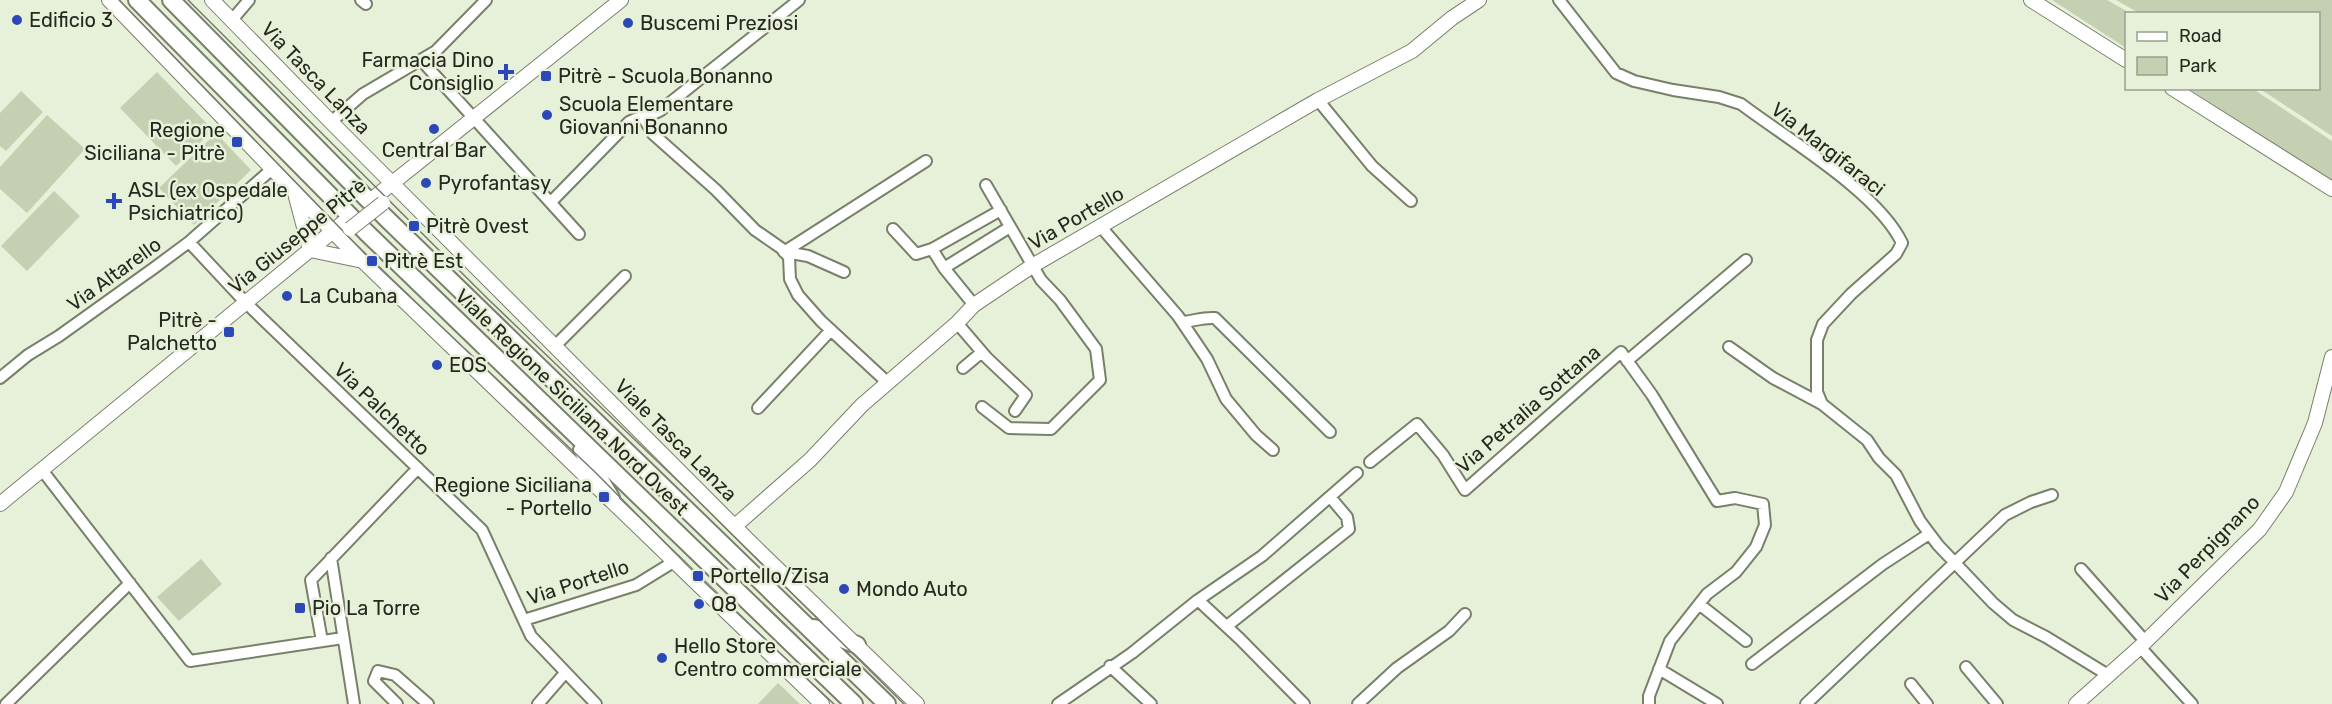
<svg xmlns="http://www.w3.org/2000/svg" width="2332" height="704" viewBox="0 0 2332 704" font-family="Rubik,sans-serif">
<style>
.green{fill:#c5d0b3}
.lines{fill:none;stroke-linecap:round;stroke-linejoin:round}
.minor-casing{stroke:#78806a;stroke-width:14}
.tertiary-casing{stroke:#78806a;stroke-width:16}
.primary-casing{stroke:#78806a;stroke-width:20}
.minor{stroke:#fff;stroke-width:10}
.tertiary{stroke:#fff;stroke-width:14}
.primary{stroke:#fff;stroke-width:16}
.tram{stroke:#767b6c;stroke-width:1.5}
.tertiary-bridge-casing{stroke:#78806a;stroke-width:16;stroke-linecap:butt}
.tertiary-bridge{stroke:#fff;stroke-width:14}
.poi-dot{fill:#2c48b8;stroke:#e7f0d8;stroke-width:2}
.labels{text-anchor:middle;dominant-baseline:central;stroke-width:5;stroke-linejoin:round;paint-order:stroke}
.poi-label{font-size:20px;fill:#25281f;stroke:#e7f0d8;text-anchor:start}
.street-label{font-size:20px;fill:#25281f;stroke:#e7f0d8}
</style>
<rect width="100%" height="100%" fill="#e7f0d8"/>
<path class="green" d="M 2052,0 L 2107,0 L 2130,13 L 2126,14 L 2126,48 Z
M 2116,0 L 2332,0 L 2332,136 L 2260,89 L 2318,88 L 2318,14 L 2139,13 Z
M 157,72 L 213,130 L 176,166 L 120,108 Z
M 2189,89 L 2253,89 L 2332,141 L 2332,181 Z
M 21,91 L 43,112 L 6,151 L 0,146 L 0,113 Z
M 47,115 L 85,149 L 27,213 L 0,189 L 0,167 Z
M 216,133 L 251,170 L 194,225 L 159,188 Z
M 54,191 L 80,216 L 27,271 L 1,246 Z
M 201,559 L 222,584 L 179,621 L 157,597 Z
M 778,683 L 800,704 L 758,704 Z"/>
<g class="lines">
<g class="minor-casing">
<path id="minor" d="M 361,0 L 366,4
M 1559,0 L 1616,73 L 1634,81 L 1673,90 L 1719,97 L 1741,104 C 1787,139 1878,192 1902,243 L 1896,254 L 1851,294 L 1823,324 L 1817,340 L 1817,392 L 1822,404 L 1867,440 L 1879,458 L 1896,475 L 1920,521 L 1938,545 L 1993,603 L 2013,620 L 2046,637 L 2108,675
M 232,20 L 249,0
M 422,61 L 579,234
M 1318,100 L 1372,166 L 1411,201
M 643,117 L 653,134 L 716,190 L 755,230 L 781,248 L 789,257 L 790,279 L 798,295 L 821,321 L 888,383
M 331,122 L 363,94 L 436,51 L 486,0
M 551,202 L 629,122 C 639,116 650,117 661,110 L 799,0
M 1101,227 L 1178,316 L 1207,359 L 1226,399 L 1256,435 L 1273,450
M 893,229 L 916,254 L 932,249 L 944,268 L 974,305
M 189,242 L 246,303 L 482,530 L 531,636 L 596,704
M 932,249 L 1001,210
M 784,252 L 926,161
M 785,252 L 808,256 L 844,272
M 944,268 L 1010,227
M 1183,322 C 1194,321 1203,317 1215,318 L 1330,432
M 957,323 L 987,358 L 1026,395 L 1015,411
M 555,346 L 625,276
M 1729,347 L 1773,378 L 1822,404
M 1627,361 L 1746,260
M 963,368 L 982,352
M 0,378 L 28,355 L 59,336 L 154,268 L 189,242 L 271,170
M 982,407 L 1009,428 L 1051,429 L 1100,380 L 1096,349 L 1060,300 L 1041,280 L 986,185
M 758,408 L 831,330
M 1370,462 L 1417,424 L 1443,455 L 1465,490 L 1621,352 L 1652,395 L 1717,501 L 1735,498 L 1763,504 L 1765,525 L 1756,547 L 1736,572 L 1707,594 L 1670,641 L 1649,696 L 1649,704
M 42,470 L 190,661 L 343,638
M 331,558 L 354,704
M 2081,569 L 2145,641
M 1198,600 L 1240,639 L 1304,704
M 1699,604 L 1746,641
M 524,620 L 636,585 L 675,561
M 1227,626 L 1349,529 L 1347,517 L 1330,497
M 322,641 L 311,580 L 418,468
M 2140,647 L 2192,704
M 1752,664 L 1883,564 L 1929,534
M 1110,666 L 1151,704
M 1966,667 L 1997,704
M 1659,669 L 1717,704
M 1911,684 L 1927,704
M 6,704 L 130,583
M 397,704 L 374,681 L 378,671 L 395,675 L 428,704
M 538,704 L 565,673
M 1058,704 L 1132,653 L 1198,600 L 1262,556 L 1357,473
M 1358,704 L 1397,668 L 1449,631 L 1465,614
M 1806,704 L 2005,515 L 2031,502 L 2052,495"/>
</g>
<g class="tertiary-casing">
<path id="tertiary" d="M 109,0 L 342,241 L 822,704
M 212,0 L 331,122 L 751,543 L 917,704
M 2031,0 L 2126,60
M 2172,88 L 2332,189
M 296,197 L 310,250
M 375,197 L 621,0
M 310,250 L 363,261
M 0,504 L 344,222
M 735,526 L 810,460 L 862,405 L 957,323 L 974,305 L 1032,266 L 1318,100 L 1412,51 L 1452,18 L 1479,0
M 2076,704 L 2140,647 L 2260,529 L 2286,492 L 2315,423 L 2332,357"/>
</g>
<g class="primary-casing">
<path id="primary" d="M 137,0 L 366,232 L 854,704
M 171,0 L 386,218 L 887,704
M 582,450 L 611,498
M 814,628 L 857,645"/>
</g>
<use href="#minor" class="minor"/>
<use href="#tertiary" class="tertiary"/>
<use href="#primary" class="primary"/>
<path class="tram" d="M 119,0 L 372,261 L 595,472 L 698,576 L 834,704
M 188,0 L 489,300 L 680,483 L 904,704"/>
<g class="tertiary-bridge-casing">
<path id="tertiary-bridge" d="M 350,229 L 383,203"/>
</g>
<use href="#tertiary-bridge" class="tertiary-bridge"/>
</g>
<g class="poi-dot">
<circle cx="17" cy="20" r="6"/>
<circle cx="628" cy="23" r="6"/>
<path d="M503 63h6v6h6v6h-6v6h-6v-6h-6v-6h6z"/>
<rect x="540" y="70" width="12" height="12" rx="3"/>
<circle cx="547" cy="115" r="6"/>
<circle cx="434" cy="129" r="6"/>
<rect x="231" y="136" width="12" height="12" rx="3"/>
<circle cx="426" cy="183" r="6"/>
<path d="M111 192h6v6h6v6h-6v6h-6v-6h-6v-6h6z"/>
<rect x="408" y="220" width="12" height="12" rx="3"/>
<rect x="366" y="255" width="12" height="12" rx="3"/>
<circle cx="287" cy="296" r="6"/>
<rect x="223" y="326" width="12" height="12" rx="3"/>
<circle cx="437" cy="365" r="6"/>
<rect x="598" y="491" width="12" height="12" rx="3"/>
<rect x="692" y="570" width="12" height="12" rx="3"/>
<circle cx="844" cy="589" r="6"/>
<circle cx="699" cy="604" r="6"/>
<rect x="294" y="602" width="12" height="12" rx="3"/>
<circle cx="662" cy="658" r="6"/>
</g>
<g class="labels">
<g class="poi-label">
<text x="29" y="20">Edificio 3</text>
<text x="640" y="23">Buscemi Preziosi</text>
<text x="494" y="60" text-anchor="end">Farmacia Dino<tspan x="494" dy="23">Consiglio</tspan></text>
<text x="558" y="76">Pitrè - Scuola Bonanno</text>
<text x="559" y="104">Scuola Elementare<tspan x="559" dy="23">Giovanni Bonanno</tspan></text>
<text x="225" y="130" text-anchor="end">Regione<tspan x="225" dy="23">Siciliana - Pitrè</tspan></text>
<text x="434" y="150" text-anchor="middle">Central Bar</text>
<text x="438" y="183">Pyrofantasy</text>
<text x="128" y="190">ASL (ex Ospedale<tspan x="128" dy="23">Psichiatrico)</tspan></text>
<text x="426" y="226">Pitrè Ovest</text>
<text x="384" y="261">Pitrè Est</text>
<text x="299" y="296">La Cubana</text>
<text x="217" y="320" text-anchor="end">Pitrè -<tspan x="217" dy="23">Palchetto</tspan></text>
<text x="449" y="365">EOS</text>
<text x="592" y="485" text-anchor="end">Regione Siciliana<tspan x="592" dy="23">- Portello</tspan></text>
<text x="710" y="576">Portello/Zisa</text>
<text x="856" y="589">Mondo Auto</text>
<text x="711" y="604">Q8</text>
<text x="312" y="608">Pio La Torre</text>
<text x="674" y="646">Hello Store<tspan x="674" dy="23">Centro commerciale</tspan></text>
</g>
<g class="street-label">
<text transform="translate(316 78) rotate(46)">Via Tasca Lanza</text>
<text transform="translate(1828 149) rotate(38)">Via Margifaraci</text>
<text transform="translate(1076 218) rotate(-30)">Via Portello</text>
<text transform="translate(297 236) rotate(-39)">Via Giuseppe Pitrè</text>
<text transform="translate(114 274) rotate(-36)">Via Altarello</text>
<text transform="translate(572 402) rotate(44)">Viale Regione Siciliana Nord Ovest</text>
<text transform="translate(382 409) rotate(44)">Via Palchetto</text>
<text transform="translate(1528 409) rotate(-41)">Via Petralia Sottana</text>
<text transform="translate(676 440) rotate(45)">Viale Tasca Lanza</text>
<text transform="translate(2207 549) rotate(-46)">Via Perpignano</text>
<text transform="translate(578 582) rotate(-18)">Via Portello</text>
</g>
</g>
<rect x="2125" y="12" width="195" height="78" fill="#e7f0d8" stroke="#99a08e" stroke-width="1.5"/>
<rect x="2137" y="32" width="30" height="9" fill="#ffffff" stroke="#99a08e" stroke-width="1.5"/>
<text x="2179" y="42" font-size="18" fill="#25281f">Road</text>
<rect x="2137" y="57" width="30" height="18" fill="#c5d0b3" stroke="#99a08e" stroke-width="1.5"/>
<text x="2179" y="72" font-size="18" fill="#25281f">Park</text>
</svg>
